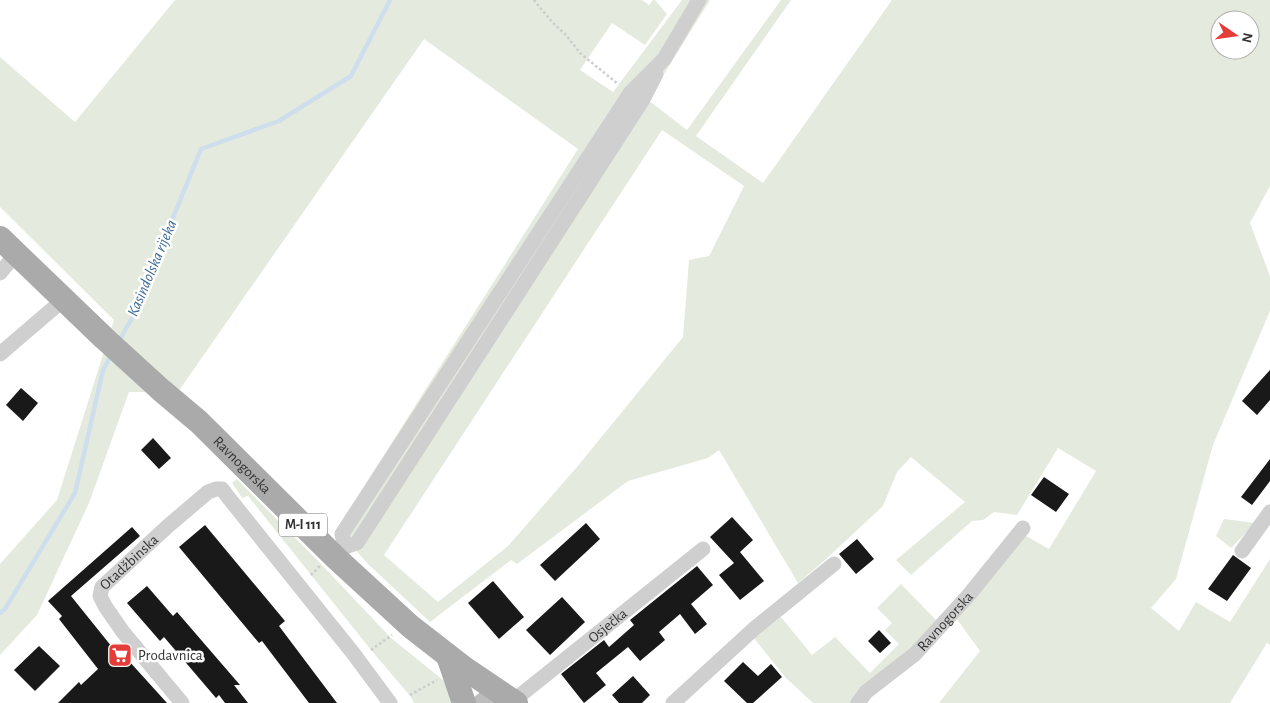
<svg xmlns="http://www.w3.org/2000/svg" width="1270" height="703" viewBox="0 0 1270 703" font-family="'Alegreya Sans',sans-serif">
<style>
.green{fill:#e4ebde;fill-rule:evenodd}
.lines{fill:none;stroke-linecap:round;stroke-linejoin:round}
.stream{stroke:#cedeed;stroke-width:4.5}
.building{fill:#191919}
.path{stroke:#ccc;stroke-width:2.5;stroke-dasharray:2.5 2.5;stroke-linecap:butt}
.street{stroke:#cfcfcf;stroke-width:15}
.secondary{stroke:#bcbcbc;stroke-width:21}
.primary{stroke:#aaa;stroke-width:24}
.labels{text-anchor:middle;dominant-baseline:central;stroke-width:5;stroke-linejoin:round;paint-order:stroke}
.shield{fill:#fff;stroke:#707070;stroke-width:1}
.shield-label{font-size:14px;font-weight:bold;fill:#323232}
.street-label{font-size:15px;fill:#323232;stroke:#fff}
.poi-label{font-size:15px;fill:#323232;stroke:#fff;text-anchor:start}
.water-label{font-size:16px;font-style:italic;fill:#3f6c95;stroke:#fff}
</style>
<rect width="100%" height="100%" fill="#fff"/>
<path class="green" d="M 175,0 L 642,0 L 649,5 L 653,0 L 655,0 L 667,14 L 645,45 L 612,23 L 580,70 L 613,92 L 682,0 L 710,0 L 648,100 L 687,130 L 781,0 L 791,0 L 696,136 L 763,183 L 892,0 L 1270,0 L 1270,186 L 1250,223 L 1270,276 L 1270,311 L 1213,445 L 1176,579 L 1151,608 L 1179,631 L 1196,602 L 1230,622 L 1270,559 L 1270,645 L 1267,643 L 1230,703 L 939,703 L 980,651 L 956,618 L 1026,536 L 1049,549 L 1096,471 L 1058,448 L 1017,515 L 994,512 L 983,520 L 972,521 L 911,575 L 896,560 L 965,502 L 911,457 L 897,472 L 883,506 L 824,561 L 798,583 L 719,450 L 708,458 L 628,481 L 517,564 L 511,560 L 430,622 L 368,564 L 337,529 L 578,149 L 424,39 L 178,392 L 129,392 L 89,503 L 37,615 L 0,655 L 0,564 L 57,500 L 114,320 L 0,207 L 0,57 L 75,122 ZM 1220,20 L 1250,20 L 1250,50 L 1220,50 ZM 662,130 L 744,186 L 709,256 L 689,260 L 683,337 L 577,467 L 508,546 L 438,602 L 384,555 Z
M 237,479 L 322,565 L 391,638 L 443,680 L 450,689 L 455,703 L 414,703 L 411,697 L 371,650 L 248,496 L 242,498 L 232,483 Z
M 1224,519 L 1255,523 L 1231,548 L 1216,536 Z
M 901,584 L 937,621 L 907,655 L 864,686 L 851,703 L 813,703 L 786,678 L 753,637 L 781,617 L 812,655 L 835,637 L 870,673 L 899,644 L 885,630 L 892,623 L 877,608 Z"/>
<g class="lines">
<path class="stream" d="M 119,341 L 132,318 L 201,149 L 279,121 L 351,76 L 390,0
M 0,613 L 5,609 L 75,493 L 103,370 L 112,354"/>
</g>
<path class="building" d="M 1270,370 L 1270,400 L 1257,415 L 1242,401 Z
M 21,388 L 38,403 L 23,421 L 6,405 Z
M 153,438 L 171,458 L 159,469 L 141,450 Z
M 1270,459 L 1270,481 L 1252,505 L 1241,497 Z
M 1044,477 L 1069,494 L 1056,512 L 1031,495 Z
M 732,517 L 753,540 L 740,552 L 764,581 L 740,600 L 719,575 L 734,563 L 710,537 Z
M 586,523 L 600,539 L 555,581 L 540,565 Z
M 205,525 L 285,621 L 279,626 L 337,703 L 309,703 L 262,641 L 259,643 L 179,547 Z
M 132,527 L 140,536 L 71,596 L 116,652 L 119,650 L 167,703 L 58,703 L 79,682 L 81,685 L 98,669 L 59,619 L 62,616 L 48,601 Z
M 857,539 L 874,559 L 856,574 L 839,554 Z
M 1233,555 L 1251,568 L 1227,601 L 1208,589 Z
M 697,566 L 713,585 L 691,604 L 707,624 L 695,634 L 680,614 L 659,632 L 665,640 L 640,661 L 628,647 L 596,673 L 606,685 L 584,703 L 561,674 L 604,640 L 609,647 L 634,625 L 630,620 Z
M 493,581 L 524,617 L 499,639 L 468,603 Z
M 147,586 L 173,616 L 177,612 L 240,685 L 234,685 L 248,703 L 225,703 L 219,695 L 216,698 L 164,637 L 160,641 L 127,603 Z
M 562,597 L 585,622 L 550,655 L 526,630 Z
M 879,630 L 891,643 L 880,653 L 868,641 Z
M 39,646 L 60,666 L 35,691 L 14,670 Z
M 743,662 L 758,676 L 771,664 L 782,677 L 753,703 L 747,703 L 724,681 Z
M 633,676 L 650,695 L 642,703 L 619,703 L 612,695 Z"/>
<g class="lines">
<path class="path" d="M 534,0 L 552,22 L 566,35 L 580,53 L 618,84
M 311,575 L 320,566
M 371,650 L 392,635
M 410,695 L 437,680"/>
<g class="street">
<path d="M 0,273 L 16,254"/>
<path d="M 0,354 L 63,300"/>
<path d="M 345,547 L 357,543 L 642,101 L 656,74"/>
<path d="M 1242,551 L 1270,512"/>
<path d="M 336,558 L 345,547 L 342,534 L 623,104 L 630,93 L 664,59 L 699,0"/>
<path id="s1" d="M 513,701 L 703,549"/>
<path id="s2" d="M 182,703 L 123,632 L 105,606 L 100,596 L 102,587 L 168,526 L 208,492 L 216,489 L 222,489 L 228,497 L 353,653 L 390,703"/>
<path d="M 673,703 L 755,628 L 834,564"/>
<path id="s3" d="M 858,703 L 866,692 L 915,654 L 968,596 L 1023,528"/>
</g>
<path class="secondary" d="M 483,703 L 490,699 L 503,695"/>
<g class="primary">
<path id="s4" d="M 0,238 L 104,338 L 161,390 L 199,422 L 336,558 L 410,626 L 464,668 L 516,703"/>
<path d="M 448,656 L 464,703"/>
</g>
</g>
<defs>
<g id="supermarket-square" transform="scale(1.25)"><rect x="-9" y="-9" width="18" height="18" rx="4" fill="#e43c39" stroke="#fff"/><path d="M-6-5.5h2.5l.6 2H6L4.5 2H-2.5L-4.4-4H-6ZM-1.5 3.2a1.3 1.3 0 1 0 .1 0ZM3 3.2a1.3 1.3 0 1 0 .1 0Z" fill="#fff"/></g>
</defs>
<g fill-rule="evenodd">
<use href="#supermarket-square" x="120" y="655"/>
</g>
<g class="labels">
<rect class="shield" x="279" y="513.5" width="48" height="23" rx="4"/>
<g class="shield-label">
<text x="303" y="525">M-I 111</text>
</g>
<g class="street-label">
<text stroke="none"><textPath href="#s4" startOffset="332">Ravnogorska</textPath></text>
<text stroke="none"><textPath href="#s2" startOffset="181">Otadžbinska</textPath></text>
<text stroke="none"><textPath href="#s3" startOffset="120">Ravnogorska</textPath></text>
<text stroke="none"><textPath href="#s1" startOffset="121">Osječka</textPath></text>
</g>
<g class="poi-label">
<text x="138" y="655">Prodavnica</text>
</g>
<g class="water-label">
<text transform="translate(152 268) rotate(-67)">Kasindolska rijeka</text>
</g>
</g>
<g transform="translate(1235 35) rotate(103)"><circle r="24" fill="#ffffff" stroke="#adadad"/>
<path d="M0-4L9 19L0 12L-9 19Z" fill="#e43c39"/>
<text y="-8" font-size="14" font-weight="bold" text-anchor="middle" fill="#323232">N</text>
</g>
</svg>
